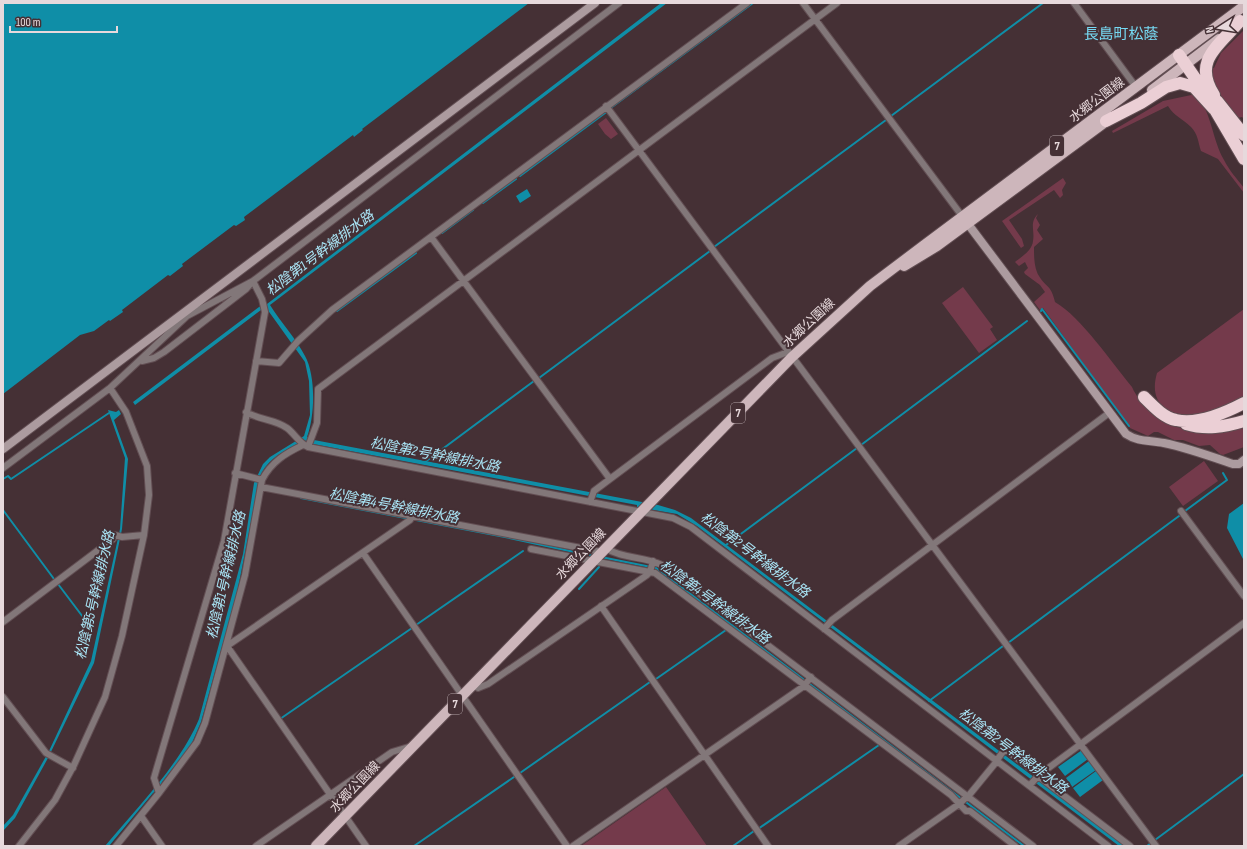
<svg xmlns="http://www.w3.org/2000/svg" width="1247" height="849" viewBox="0 0 1247 849" font-family="'Sofia Sans Condensed','Noto Sans JP',sans-serif">
<style>
.green{fill:#743a4b}
.water{fill:#0f8ea7}
.lines{fill:none;stroke-linecap:round;stroke-linejoin:round}
.stream{stroke:#0f8ea7;stroke-width:2}
.street-casing{stroke:#624e53;stroke-width:8}
.secondary-casing{stroke:#624e53;stroke-width:10}
.primary-casing{stroke:#624e53;stroke-width:12}
.highway-casing{stroke:#624e53;stroke-width:14}
.street{stroke:#827779;stroke-width:6}
.secondary{stroke:#ac9b9f;stroke-width:8}
.primary{stroke:#cdb6bb;stroke-width:10}
.highway{stroke:#ebcfd5;stroke-width:12}
.labels{text-anchor:middle;dominant-baseline:central;stroke-width:4;stroke-linejoin:round;paint-order:stroke}
.shield{fill:#453035;stroke:#b6a6aa;stroke-width:1}
.shield-label{font-size:12px;font-weight:bold;fill:#e7d9dc}
.street-label{font-size:13px;fill:#e7d9dc;stroke:#453035}
.water-label{font-size:14px;font-style:italic;fill:#a9e4f5;stroke:#453035}
.quarter-label{font-size:15px;fill:#76d9f3;stroke:#453035}
</style>
<rect width="100%" height="100%" fill="#453035"/>
<path class="green" d="M 1244,30 L 1244,119 L 1242,117 L 1238,118 L 1213,89 L 1210,69 L 1214,68 L 1221,53 Z
M 1196,94 C 1212,113 1212,139 1224,160 C 1229,170 1237,179 1244,188 L 1244,193 L 1218,159 L 1201,151 C 1198,142 1198,134 1191,127 C 1183,119 1174,116 1168,106 L 1113,133 L 1112,131 L 1163,101 Z
M 606,118 L 618,134 L 611,139 L 605,134 L 598,124 Z
M 1063,178 L 1066,183 L 1062,190 L 1063,195 L 1060,198 L 1054,190 L 1009,220 L 1022,239 L 1024,246 L 1021,248 L 1002,221 Z
M 1038,214 L 1036,218 L 1040,225 L 1037,230 L 1043,239 L 1034,247 C 1034,256 1034,268 1039,276 C 1046,288 1051,284 1055,302 C 1081,317 1112,363 1132,387 C 1140,405 1161,424 1181,428 C 1194,431 1229,426 1244,425 L 1244,447 L 1223,455 L 1220,454 L 1210,445 L 1199,446 L 1183,440 L 1174,440 L 1158,432 L 1154,432 L 1148,436 L 1130,428 L 1043,308 L 1040,310 L 1034,302 L 1045,292 L 1040,285 L 1025,274 L 1024,272 L 1028,268 L 1025,262 L 1019,266 L 1015,262 C 1022,256 1032,251 1033,241 C 1035,230 1029,223 1038,214 Z
M 963,287 L 993,327 L 990,329 L 997,340 L 979,353 L 942,303 Z
M 1244,309 L 1244,398 C 1231,404 1218,410 1204,413 C 1173,420 1147,407 1157,373 Z
M 1204,461 L 1218,481 L 1183,506 L 1169,487 Z
M 666,787 L 707,846 L 581,846 Z"/>
<path class="water" d="M 3,3 L 529,3 L 362,129 L 363,130 L 354,137 L 353,135 L 244,217 L 245,220 L 236,226 L 234,225 L 182,264 L 183,266 L 170,276 L 168,275 L 122,310 L 123,312 L 110,321 L 109,320 L 94,331 L 80,335 L 3,394 Z
M 661,3 L 667,3 L 270,305 C 281,323 296,338 305,356 C 316,376 315,416 307,437 L 314,440 L 658,505 L 675,510 L 691,518 L 1125,846 L 1119,846 L 697,526 L 677,514 L 637,507 L 637,505 L 313,444 L 304,440 C 288,449 267,458 260,477 L 237,593 L 201,722 L 191,745 L 162,782 L 159,788 L 153,793 L 109,846 L 105,846 C 136,809 181,763 199,719 L 243,554 L 254,483 L 263,464 L 270,457 L 304,436 L 310,415 L 309,381 L 305,362 L 267,309 L 261,310 L 135,405 L 133,402 L 259,307 L 267,304 Z
M 527,189 L 531,196 L 520,203 L 516,196 Z
M 108,410 L 116,412 L 119,410 L 121,414 L 114,420 L 128,459 L 122,529 L 94,663 L 48,758 L 15,818 L 3,831 L 3,826 L 13,815 L 49,751 L 91,661 L 120,529 L 125,458 Z
M 1244,503 L 1244,558 L 1243,559 L 1227,528 L 1229,514 Z
M 1082,750 L 1088,759 L 1065,776 L 1058,767 Z
M 1089,761 L 1096,770 L 1072,787 L 1066,778 Z
M 1096,771 L 1103,780 L 1080,797 L 1073,788 Z"/>
<g class="lines">
<path class="stream" d="M 612,107 L 753,3
M 891,116 L 1043,3
M 520,176 L 605,113
M 483,203 L 516,179
M 442,233 L 473,210
M 714,247 L 886,120
M 337,311 L 416,253
M 1041,311 L 1042,309 L 1129,426
M 539,378 L 710,251
M 861,445 L 1027,321
M 425,462 L 534,381
M 3,479 L 8,476 L 11,479 L 109,413
M 301,498 L 505,537 L 593,556
M 3,510 L 54,579
M 1185,511 L 1227,480 L 1223,473
M 726,545 L 857,448
M 601,557 L 656,568 L 1024,846
M 58,584 L 92,629
M 579,589 L 599,567
M 416,625 L 523,551
M 1008,643 L 1179,516
M 656,679 L 726,630
M 929,701 L 1003,646
M 280,719 L 412,628
M 520,773 L 650,682
M 758,829 L 879,745
M 1155,840 L 1244,774
M 414,846 L 514,777
M 733,846 L 754,831
M 1147,846 L 1151,843"/>
<g class="street-casing">
<path id="street" d="M 803,3 L 962,216
M 1074,3 L 1136,87
M 606,106 L 1156,846
M 431,237 L 610,479
M 142,361 L 154,358 L 164,352 L 246,289 L 253,281 L 619,3
M 256,361 L 279,363 L 298,341 L 332,310 L 747,3
M 246,412 C 259,420 275,419 287,428 C 295,434 299,443 308,447 L 673,518 L 691,527 L 1108,846
M 308,447 L 317,423 L 318,389 L 837,3
M 3,468 L 110,388 L 187,316 L 253,281 L 262,299 L 265,312 L 224,541 L 156,771 L 154,778 L 159,793 L 116,846
M 235,473 L 262,480
M 261,487 L 602,552
M 590,502 L 594,491 L 610,479 L 772,358 L 788,352
M 1181,511 L 1244,596
M 605,548 C 623,559 643,556 662,565 L 1033,846
M 531,549 L 655,573 L 951,795 L 966,811 L 970,811 L 1015,846
M 363,553 L 567,846
M 601,606 L 768,846
M 3,622 L 113,539 L 115,535 L 122,537 L 144,535
M 824,629 L 832,620 L 1109,413
M 473,685 L 478,688 L 488,684 L 647,575 L 650,572 L 653,561
M 3,697 L 46,753 L 73,768
M 997,760 L 1005,749 L 1039,775
M 1038,776 L 1130,846
M 1030,785 L 1039,775 L 1244,623
M 159,793 L 197,742 L 205,723 L 245,575 L 262,480 C 271,462 286,453 303,445
M 141,816 L 162,846
M 19,846 L 55,800 L 74,765 L 105,697 L 122,636 L 144,535 L 149,495 L 147,466 L 126,412 L 110,388
M 256,846 L 392,752 L 412,746
M 366,846 L 227,646 L 410,520 L 413,515
M 573,846 L 804,686 L 811,677
M 899,846 L 959,804 L 970,794 L 997,761"/>
</g>
<g class="secondary-casing">
<path id="secondary" d="M 965,220 L 1126,434 C 1138,442 1150,440 1164,443 C 1188,448 1210,456 1233,464 L 1239,464 L 1244,460
M 3,449 L 595,3"/>
</g>
<g class="primary-casing">
<path id="primary" d="M 1152,90 L 1219,39
M 904,266 L 937,246 L 1112,117
M 316,846 L 792,357 L 870,286 L 923,246 L 1244,6"/>
</g>
<g class="highway-casing">
<path id="highway" d="M 1179,55 L 1204,91 L 1244,159
M 1214,95 C 1192,60 1219,46 1240,21
M 1217,101 L 1244,135
M 1106,121 L 1141,103 L 1166,87 L 1180,83 L 1194,87 L 1214,109
M 1144,397 C 1153,406 1164,418 1176,420 C 1198,425 1225,413 1244,403
M 1186,424 C 1206,430 1224,427 1244,421"/>
</g>
<use href="#street" class="street"/>
<use href="#secondary" class="secondary"/>
<use href="#primary" class="primary"/>
<use href="#highway" class="highway"/>
</g>
<g class="labels">
<g class="shield">
<rect x="1050" y="136" width="14" height="20" rx="3"/>
<rect x="731" y="403" width="14" height="20" rx="3"/>
<rect x="448" y="694" width="14" height="20" rx="3"/>
</g>
<g class="shield-label">
<text x="1057" y="146">7</text>
<text x="738" y="413">7</text>
<text x="455" y="704">7</text>
</g>
<g class="street-label">
<text transform="translate(1097 100) rotate(-37)">水郷公園線</text>
<text transform="translate(809 323) rotate(-43)">水郷公園線</text>
<text transform="translate(581 554) rotate(-46)">水郷公園線</text>
<text transform="translate(355 787) rotate(-46)">水郷公園線</text>
</g>
<g class="water-label">
<text transform="translate(320 253) rotate(-37)">松陰第1号幹線排水路</text>
<text transform="translate(435 455) rotate(11)">松陰第2号幹線排水路</text>
<text transform="translate(394 506) rotate(11)">松陰第4号幹線排水路</text>
<text transform="translate(755 555) rotate(37)">松陰第2号幹線排水路</text>
<text transform="translate(226 575) rotate(-77)">松陰第1号幹線排水路</text>
<text transform="translate(95 595) rotate(-77)">松陰第5号幹線排水路</text>
<text transform="translate(715 602) rotate(36)">松陰第4号幹線排水路</text>
<text transform="translate(1013 751) rotate(37)">松陰第2号幹線排水路</text>
</g>
<g class="quarter-label">
<text x="1121" y="34">長島町松蔭</text>
</g>
</g>
<rect width="1247" height="849" fill="none" stroke="#e7d9dc" stroke-width="8"/>
<g transform="translate(1219 28) rotate(258)" stroke="#453035" stroke-width="3" paint-order="stroke">
<path d="M0-3L7 15L0 10L-7 15Z" fill="#e7d9dc"/>
<text y="-6" font-size="11" font-weight="bold" text-anchor="middle" fill="#e7d9dc">N</text>
</g>
<path d="M10 26v6h107v-6" fill="none" stroke="#e7d9dc" stroke-width="2"/>
<text x="16" y="26" font-size="12" fill="#e7d9dc" stroke="#453035" stroke-width="3" paint-order="stroke">100 m</text>
</svg>
